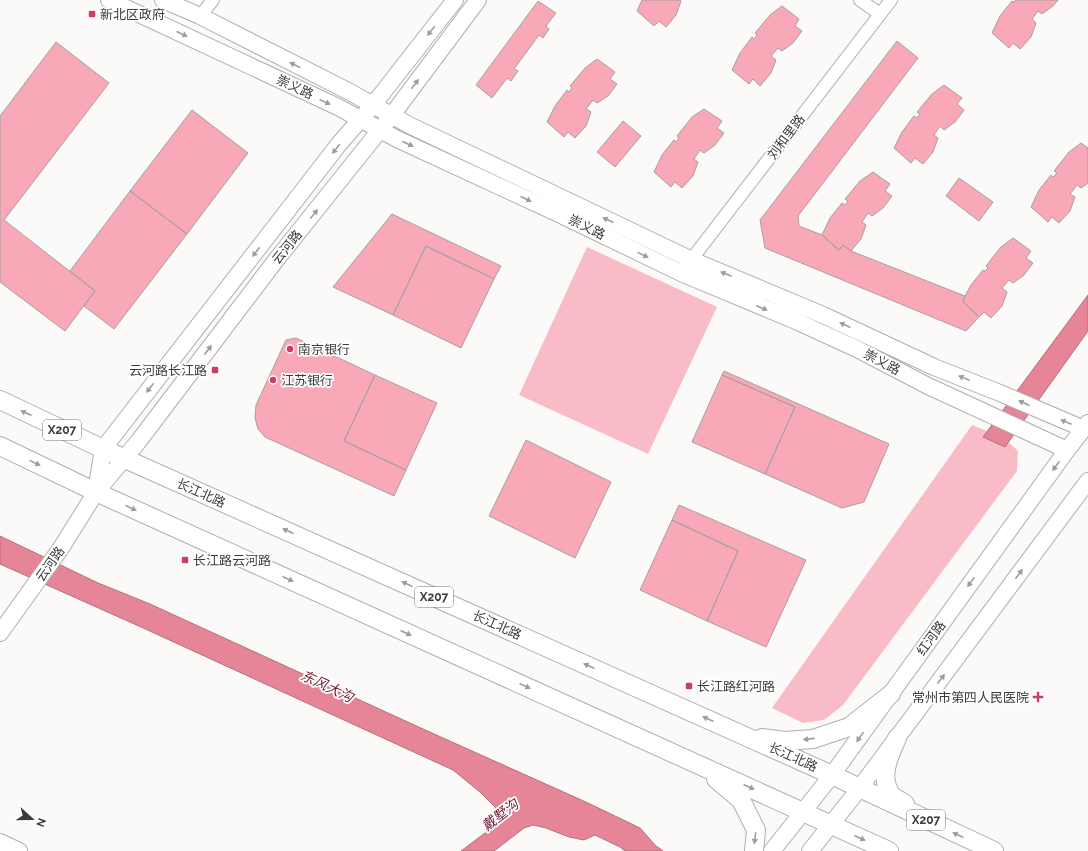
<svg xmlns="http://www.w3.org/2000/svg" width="1088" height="851" viewBox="0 0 1088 851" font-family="Raleway,'Noto Sans SC',sans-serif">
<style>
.green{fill:#f9bcc6}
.water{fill:#e78598;stroke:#b46f7c}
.building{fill:#f8a8b6;stroke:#a5a1a1}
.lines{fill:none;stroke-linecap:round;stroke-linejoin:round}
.street-casing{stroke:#b1aeae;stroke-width:14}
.secondary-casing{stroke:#b1aeae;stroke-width:18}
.primary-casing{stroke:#b1aeae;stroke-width:20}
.street{stroke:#fff;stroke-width:12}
.secondary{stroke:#fff;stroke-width:16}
.primary{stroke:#fff;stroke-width:18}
.oneway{fill:#9e9d9d}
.poi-dot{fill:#cd3e66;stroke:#fff;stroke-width:1.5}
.labels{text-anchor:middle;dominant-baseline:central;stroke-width:3.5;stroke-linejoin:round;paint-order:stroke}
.shield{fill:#fff;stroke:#767676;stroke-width:1}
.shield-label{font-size:12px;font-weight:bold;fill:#3c3b3b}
.poi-label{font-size:13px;fill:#3c3b3b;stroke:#fff;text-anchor:start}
.street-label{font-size:13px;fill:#3c3b3b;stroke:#fff}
.water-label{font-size:14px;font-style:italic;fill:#701a33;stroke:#fff}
</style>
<rect width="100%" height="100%" fill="#fcf9f9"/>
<path class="green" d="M 587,247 L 717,307 L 648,454 L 519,395 Z
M 972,425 L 1004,438 L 1018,451 L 1017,471 L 843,705 L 824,720 L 803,723 L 772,708 Z"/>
<path class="water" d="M 1088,295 L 1088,331 L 1005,447 L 983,437 Z
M 0,536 L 98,583 L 150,604 L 423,729 L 588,803 L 640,828 L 655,845 L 663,851 L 625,851 L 620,847 L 595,835 L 584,840 L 569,837 L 546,828 L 533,825 L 524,828 L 494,851 L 461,851 L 489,830 L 497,821 L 495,807 L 480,792 L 453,770 L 141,627 L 0,564 Z"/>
<path class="building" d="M 642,0 L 680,0 L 681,1 L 676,15 L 666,27 L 659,21 L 654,26 L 637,11 Z
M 1016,0 L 1058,0 L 1053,6 L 1042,14 L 1038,11 L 1032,19 L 1036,23 L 1031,37 L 1020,49 L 1013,43 L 1009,48 L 992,33 L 1000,16 L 1012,1 L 1014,2 Z
M 538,1 L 556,13 L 546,26 L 549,29 L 543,38 L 539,35 L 514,69 L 518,71 L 511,81 L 507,78 L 492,98 L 476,85 Z
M 782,6 L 799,19 L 795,26 L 802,31 L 793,43 L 782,51 L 778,48 L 771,56 L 776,60 L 771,73 L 760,86 L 753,79 L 749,84 L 732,70 L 740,53 L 752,37 L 754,39 L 757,35 L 755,33 L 770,15 Z
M 897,41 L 918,58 L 798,216 L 799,226 L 822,235 L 839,250 L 843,245 L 851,251 L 965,296 L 963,302 L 979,317 L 966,331 L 765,248 L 760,220 Z
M 56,42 L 109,83 L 4,220 L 95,291 L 65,331 L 0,282 L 0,116 Z
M 597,59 L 615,72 L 610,79 L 617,84 L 608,96 L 597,103 L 593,100 L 586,109 L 591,112 L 586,126 L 575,138 L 568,132 L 564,137 L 547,122 L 555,106 L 567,90 L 569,92 L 572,88 L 570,86 L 585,68 Z
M 944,85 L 962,98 L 957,104 L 964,110 L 955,122 L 944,130 L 940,126 L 934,135 L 938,138 L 933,152 L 923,164 L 915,158 L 911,163 L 894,148 L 902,132 L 914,116 L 917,118 L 920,114 L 917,112 L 932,94 Z
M 704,109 L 722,121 L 717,128 L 724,133 L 715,145 L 704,153 L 700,150 L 694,159 L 698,162 L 693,176 L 682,188 L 675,182 L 671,187 L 654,172 L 662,155 L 674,140 L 676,142 L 679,138 L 677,136 L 692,117 Z
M 192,110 L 248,153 L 187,234 L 130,191 Z
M 623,121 L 641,136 L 615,167 L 597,152 Z
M 1081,143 L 1088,148 L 1088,183 L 1081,188 L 1077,185 L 1070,194 L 1075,197 L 1070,211 L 1059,223 L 1052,217 L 1048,222 L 1031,207 L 1039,190 L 1051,175 L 1053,177 L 1057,173 L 1054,171 L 1069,152 Z
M 873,172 L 890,184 L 885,191 L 892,196 L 883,208 L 872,216 L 868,213 L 862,222 L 866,225 L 861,239 L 851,251 L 843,245 L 839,250 L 822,235 L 830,218 L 842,203 L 845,205 L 848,201 L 845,199 L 860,181 Z
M 959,178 L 993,202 L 979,221 L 946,196 Z
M 130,191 L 187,234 L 114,329 L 84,306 L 95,291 L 70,271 Z
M 392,214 L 501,266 L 494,279 L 426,246 L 393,315 L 333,287 Z
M 1013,238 L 1031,251 L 1026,258 L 1033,263 L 1024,275 L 1013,283 L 1009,280 L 1002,288 L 1007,292 L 1002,306 L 991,318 L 984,312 L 979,317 L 963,302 L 965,296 L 971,285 L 983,270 L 985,271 L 988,268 L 986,266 L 1001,247 Z
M 426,246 L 494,279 L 461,348 L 393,315 Z
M 296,338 L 375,375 L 344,441 L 406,470 L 394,496 L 265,437 L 258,429 L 255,418 L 256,405 L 286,340 Z
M 724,371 L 889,444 L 864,502 L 842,508 L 765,474 L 795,407 L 722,375 Z
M 375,375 L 437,403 L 406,470 L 344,441 Z
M 722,375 L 795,407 L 765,474 L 692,442 Z
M 526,440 L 611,482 L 575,558 L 489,516 Z
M 679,505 L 806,560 L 766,647 L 707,621 L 738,551 L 672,520 Z
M 672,520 L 738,551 L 707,621 L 640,590 Z"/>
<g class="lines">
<g class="street-casing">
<path id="street" d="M 860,0 L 880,14
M 200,16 L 213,0
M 681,273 L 891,0"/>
</g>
<g class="secondary-casing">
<path id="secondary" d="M 109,0 L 338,107 L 397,139 L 559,214 L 681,273 L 796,321 L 857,349 L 928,386 L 1067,450
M 163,0 L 200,16 L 350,92 L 409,125 L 692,260 L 823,315 L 934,367 L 1000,393 L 1084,429
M 96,492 L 103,449 L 339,144 L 373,105 L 455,0
M 0,633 L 61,548 L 96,492 L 138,442 L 276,260 L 392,115 L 478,0
M 0,842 L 19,851
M 772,851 L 832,775 L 1067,450 L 1088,423
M 810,851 L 859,789 L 1088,481"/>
</g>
<g class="primary-casing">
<path id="primary" d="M 0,400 L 103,449 L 832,775 L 994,851
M 0,446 L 96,492 L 889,851
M 762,738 L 785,741 L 813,739 L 849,727 L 891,694
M 897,738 C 890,755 879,774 890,793 C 892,797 901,801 905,804
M 716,779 L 741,800 L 756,830 L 754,851"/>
</g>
<use href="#street" class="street"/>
<use href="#secondary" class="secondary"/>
<use href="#primary" class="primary"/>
</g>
<defs><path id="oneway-solid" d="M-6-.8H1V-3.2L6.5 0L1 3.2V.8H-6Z"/></defs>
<g class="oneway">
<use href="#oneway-solid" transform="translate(431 31) rotate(128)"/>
<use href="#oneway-solid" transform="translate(182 34) rotate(25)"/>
<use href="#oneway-solid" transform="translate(295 65) rotate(-153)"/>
<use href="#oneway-solid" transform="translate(415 84) rotate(-53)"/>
<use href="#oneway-solid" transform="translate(325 102) rotate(25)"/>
<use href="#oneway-solid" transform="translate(408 144) rotate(25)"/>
<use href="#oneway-solid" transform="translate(336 149) rotate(128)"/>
<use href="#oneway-solid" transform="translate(526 199) rotate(25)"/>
<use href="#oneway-solid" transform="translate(314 214) rotate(-51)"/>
<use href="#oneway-solid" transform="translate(608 220) rotate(-155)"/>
<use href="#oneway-solid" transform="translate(256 252) rotate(128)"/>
<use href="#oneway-solid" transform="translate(643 255) rotate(26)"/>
<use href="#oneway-solid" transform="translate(726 274) rotate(-157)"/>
<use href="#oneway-solid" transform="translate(762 308) rotate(23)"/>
<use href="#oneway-solid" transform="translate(845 325) rotate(-155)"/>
<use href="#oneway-solid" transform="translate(208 350) rotate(-53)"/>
<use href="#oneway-solid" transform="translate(964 378) rotate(-158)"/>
<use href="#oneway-solid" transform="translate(150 388) rotate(128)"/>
<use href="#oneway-solid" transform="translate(1024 403) rotate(-156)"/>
<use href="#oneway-solid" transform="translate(26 413) rotate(-155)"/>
<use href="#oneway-solid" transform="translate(1066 422) rotate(-158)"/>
<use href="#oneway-solid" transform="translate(35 463) rotate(26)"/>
<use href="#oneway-solid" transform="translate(1056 466) rotate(126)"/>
<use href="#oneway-solid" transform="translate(131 508) rotate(24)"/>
<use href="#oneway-solid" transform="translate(288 531) rotate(-156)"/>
<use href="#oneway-solid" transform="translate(1019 574) rotate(-53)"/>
<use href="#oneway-solid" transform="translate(288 579) rotate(24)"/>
<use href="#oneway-solid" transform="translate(971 582) rotate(126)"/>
<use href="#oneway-solid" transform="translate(407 584) rotate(-156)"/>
<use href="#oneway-solid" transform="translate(406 633) rotate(24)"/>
<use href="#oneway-solid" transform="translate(589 666) rotate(-156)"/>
<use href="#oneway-solid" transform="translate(941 679) rotate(-53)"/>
<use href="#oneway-solid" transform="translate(525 686) rotate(24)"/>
<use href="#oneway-solid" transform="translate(708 719) rotate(-156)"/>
<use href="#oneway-solid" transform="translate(860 737) rotate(126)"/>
<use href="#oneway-solid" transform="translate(809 739) rotate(173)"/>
<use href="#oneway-solid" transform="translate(749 787) rotate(24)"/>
<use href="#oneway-solid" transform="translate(958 835) rotate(-155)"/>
<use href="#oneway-solid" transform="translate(755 838) rotate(97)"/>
<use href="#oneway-solid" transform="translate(860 838) rotate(24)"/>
</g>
<g class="poi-dot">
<rect x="88" y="10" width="8" height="8" rx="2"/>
<circle cx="290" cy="349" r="4"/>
<rect x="211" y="366" width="8" height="8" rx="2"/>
<circle cx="273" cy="380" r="4"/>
<rect x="181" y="556" width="8" height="8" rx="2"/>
<rect x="685" y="682" width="8" height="8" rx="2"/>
<path d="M1036 691h4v4h4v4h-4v4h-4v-4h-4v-4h4z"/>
</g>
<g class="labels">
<g class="shield">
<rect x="43" y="420" width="38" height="20" rx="3"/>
<rect x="415" y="587" width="38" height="20" rx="3"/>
<rect x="907" y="810" width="38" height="20" rx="3"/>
</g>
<g class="shield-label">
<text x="62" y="430">X207</text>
<text x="434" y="597">X207</text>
<text x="926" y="820">X207</text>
</g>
<g class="poi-label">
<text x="100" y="14">新北区政府</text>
<text x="298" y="349">南京银行</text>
<text x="207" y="370" text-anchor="end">云河路长江路</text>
<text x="281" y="380">江苏银行</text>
<text x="193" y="560">长江路云河路</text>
<text x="697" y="686">长江路红河路</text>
<text x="1029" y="697" text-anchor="end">常州市第四人民医院</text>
</g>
<g class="street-label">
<text transform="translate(295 87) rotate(25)">崇义路</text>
<text transform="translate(786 137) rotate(-53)">刘和里路</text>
<text transform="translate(587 227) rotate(26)">崇义路</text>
<text transform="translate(287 247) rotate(-51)">云河路</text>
<text transform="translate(882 362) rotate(28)">崇义路</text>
<text transform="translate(201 493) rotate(24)">长江北路</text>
<text transform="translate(50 564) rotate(-55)">云河路</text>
<text transform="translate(497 625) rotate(24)">长江北路</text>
<text transform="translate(931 638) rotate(-54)">红河路</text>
<text transform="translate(793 757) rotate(24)">长江北路</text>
</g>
<g class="water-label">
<text transform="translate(327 686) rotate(25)">东风大沟</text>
<text transform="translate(500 815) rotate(-38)">戴墅沟</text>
</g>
</g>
<g transform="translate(32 819) rotate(111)" stroke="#ffffff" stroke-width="3" paint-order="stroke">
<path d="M0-3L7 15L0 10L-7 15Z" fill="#3c3b3b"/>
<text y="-6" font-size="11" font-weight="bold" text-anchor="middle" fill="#3c3b3b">N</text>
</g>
</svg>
